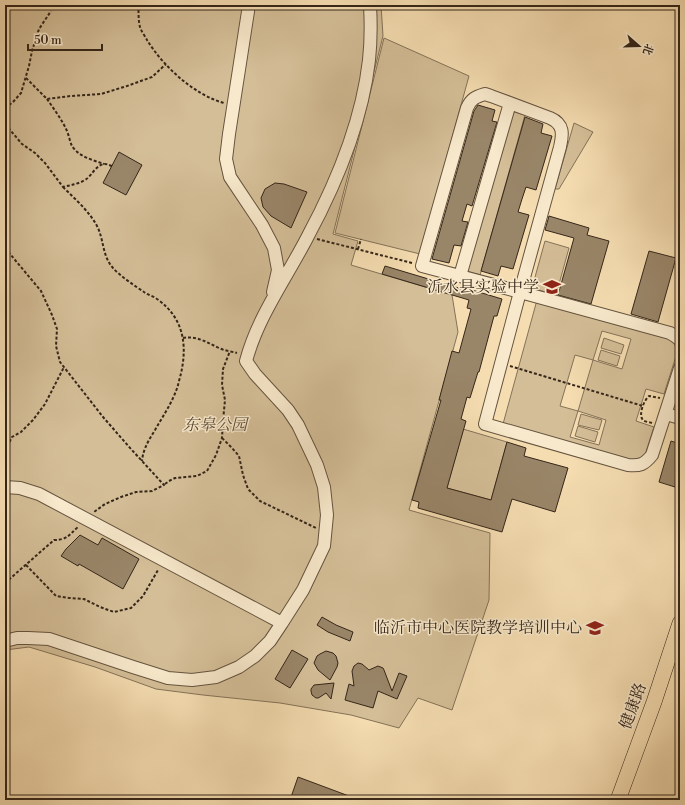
<svg xmlns="http://www.w3.org/2000/svg" width="685" height="805" viewBox="0 0 685 805" font-family="'Libre Bodoni','Noto Serif SC',serif">
<style>
.green{fill:#d4be97;stroke:#847258;fill-rule:evenodd}
.building{fill:#998568;stroke:#352619}
.lines{fill:none;stroke-linecap:round;stroke-linejoin:round}
.minor-casing{stroke:#65543f;stroke-width:14}
.major-casing{stroke:#352619;stroke-width:16}
.path{stroke:#352619;stroke-width:2;stroke-dasharray:3 2;stroke-linecap:butt}
.minor{stroke:#f8e9cc;stroke-width:12}
.major{stroke:#f5ddb1;stroke-width:15}
.labels{text-anchor:middle;dominant-baseline:central;stroke-width:3;stroke-linejoin:round;paint-order:stroke}
.poi-label{font-size:16px;fill:#352619;stroke:#f8e9cc;text-anchor:end}
.park-label{font-size:16px;font-style:italic;fill:#5d4c38;stroke:#f8e9cc}
.street-label{font-size:16px;fill:#352619;stroke:#f8e9cc}
</style>
<rect width="100%" height="100%" fill="#f5ddb1"/>
<filter id="stains"><feTurbulence type="fractalNoise" baseFrequency=".005" numOctaves="4"/><feColorMatrix values="0 0 0 0 .2 0 0 0 0 .09 0 0 0 0 .02 0 0 0 .5 -.17"/></filter>
<radialGradient id="worn" r=".72"><stop offset=".6" stop-color="#630" stop-opacity="0"/><stop offset="1" stop-color="#630" stop-opacity=".3"/></radialGradient>
<path class="green" d="M 5,5 L 381,5 L 383,36 L 333,234 L 358,241 L 351,265 L 452,295 L 458,332 L 409,510 L 490,533 L 489,600 L 452,710 L 418,698 L 399,728 L 351,715 L 280,703 L 203,695 L 156,689 L 95,667 L 29,647 L 5,650 Z
M 384,38 L 469,76 L 420,254 L 335,233 Z
M 511,111 L 525,115 L 480,275 L 466,271 Z
M 574,123 L 593,132 L 559,189 L 555,189 Z
M 545,241 L 569,248 L 556,295 L 532,288 Z
M 537,300 L 671,339 L 675,344 L 676,349 L 676,356 L 664,394 L 646,389 L 636,421 L 654,427 L 645,455 L 636,461 L 503,424 ZM 602,331 L 631,339 L 622,369 L 593,360 ZM 575,355 L 593,360 L 578,411 L 560,406 ZM 578,411 L 606,420 L 599,445 L 570,437 Z
M 604,338 L 624,345 L 621,354 L 601,348 Z
M 601,350 L 620,356 L 617,366 L 598,360 Z
M 581,414 L 602,420 L 599,430 L 578,425 Z
M 578,426 L 598,432 L 595,442 L 575,436 Z
M 463,429 L 507,442 L 491,500 L 447,488 Z"/>
<path class="building" d="M 478,105 L 495,110 L 492,121 L 497,122 L 472,206 L 467,204 L 462,221 L 468,222 L 461,246 L 454,245 L 449,263 L 432,259 L 474,111 Z
M 525,117 L 543,124 L 541,133 L 552,136 L 536,190 L 526,187 L 522,199 L 518,212 L 529,215 L 513,269 L 501,266 L 498,276 L 481,271 Z
M 119,152 L 142,165 L 126,195 L 103,183 Z
M 275,183 L 284,184 L 307,192 L 291,228 L 271,216 L 263,207 L 261,198 L 265,189 Z
M 549,216 L 589,228 L 587,235 L 609,241 L 591,304 L 558,295 L 574,238 L 545,230 Z
M 649,251 L 676,258 L 658,322 L 631,314 Z
M 385,266 L 472,292 L 472,290 L 502,299 L 497,316 L 494,316 L 479,372 L 478,372 L 470,398 L 467,397 L 461,419 L 466,421 L 447,488 L 491,500 L 507,442 L 526,448 L 524,456 L 568,468 L 555,512 L 512,499 L 502,532 L 418,508 L 419,502 L 412,500 L 441,400 L 439,400 L 452,351 L 459,353 L 471,309 L 467,308 L 469,300 L 382,274 Z
M 671,441 L 680,444 L 680,470 L 675,487 L 659,482 Z
M 80,535 L 98,545 L 102,538 L 139,559 L 123,589 L 79,564 L 78,566 L 61,556 L 66,549 Z
M 322,617 L 336,625 L 353,632 L 350,641 L 328,632 L 317,625 Z
M 292,650 L 308,659 L 290,688 L 275,679 Z
M 326,651 L 333,653 L 336,656 L 338,663 L 337,667 L 330,680 L 318,670 L 314,663 L 317,656 L 320,654 Z
M 358,663 L 362,664 L 369,670 L 378,666 L 383,668 L 384,670 L 392,691 L 399,673 L 407,676 L 397,699 L 378,691 L 373,708 L 345,700 L 349,684 L 354,686 L 352,671 L 354,666 Z
M 334,683 L 331,699 L 326,693 L 320,697 L 318,698 L 316,698 L 312,695 L 311,691 L 311,689 L 314,685 Z
M 298,777 L 357,799 L 357,800 L 290,800 Z"/>
<g class="lines">
<g class="minor-casing">
<path id="minor" d="M 249,5 L 229,134 L 226,159 L 230,177 L 262,225 L 274,248 L 278,270 L 273,292
M 485,94 L 491,96 L 550,118 C 564,124 563,134 560,147 L 520,292 L 422,266 L 467,108 C 471,99 475,97 485,94 Z
M 460,276 L 510,103
M 680,340 L 675,336 L 670,333 L 520,292 L 485,424 L 628,465 C 640,466 644,465 652,455 L 680,368
M 666,414 L 680,418
M 5,487 L 20,488 L 39,494 L 282,623 L 303,590 L 324,546 L 327,515 L 324,487 L 317,465 L 298,425 L 288,410 L 255,374 L 246,361 C 258,316 287,277 308,236 C 337,182 362,122 369,60 C 371,42 371,23 370,5
M 5,641 L 17,638 L 28,638 L 49,639 L 133,667 L 168,678 L 192,680 L 216,677 L 239,667 L 255,656 L 270,641 L 282,623"/>
</g>
<g class="major-casing">
<path id="major" d="M 618,800 L 654,702 L 680,623"/>
</g>
<path class="path" d="M 138,5 C 139,12 138,20 140,27 C 141,31 145,36 147,40 C 163,66 194,95 224,103
M 26,78 L 47,99 L 71,96 L 101,94 L 127,86 L 152,77 L 166,64
M 47,99 C 54,109 62,120 67,131 C 69,136 70,142 72,146 C 79,157 93,160 104,164
M 5,108 L 13,102 L 21,93 L 29,66 L 32,51 L 39,29 L 51,11
M 5,124 L 22,144 L 35,153 L 45,163 L 63,187 C 71,185 78,184 85,180 C 92,176 96,164 105,164 C 107,164 109,165 112,166
M 63,187 C 75,199 89,211 97,226 C 104,239 102,256 113,268 C 120,276 135,286 144,292 C 148,295 153,296 157,299 C 186,319 188,350 179,381 C 175,399 164,414 155,430 C 149,440 143,449 142,461
M 317,239 L 412,263
M 5,248 L 41,291 L 52,315 L 57,329 L 56,346 L 60,362 L 103,417 L 131,449 L 164,485 L 152,491 L 136,492 L 121,497 L 105,504 L 94,512
M 358,249 L 361,239
M 183,338 C 199,335 210,345 224,350 C 228,351 233,352 237,353
M 510,366 L 643,406
M 652,423 C 649,422 645,422 643,420 C 638,415 644,400 649,396 L 660,398
M 222,438 L 231,447 L 239,456 L 243,475 L 248,489 L 260,501 L 316,528
M 5,451 L 12,437 L 21,432 L 33,420 L 45,404 L 64,367
M 165,484 L 169,481 L 175,478 L 197,476 L 207,471 L 216,455 L 222,438 L 223,421 L 225,400 L 222,385 L 223,369 L 230,351
M 26,565 L 56,596 L 69,598 L 84,599 L 100,607 L 114,612 L 131,608 L 143,596 L 158,570
M 5,583 L 54,540 C 67,540 69,535 78,527"/>
<use href="#minor" class="minor"/>
<use href="#major" class="major"/>
</g>
<defs>
<g id="school-bare" transform="scale(1.38)"><path d="M0-5L7-2L0 1L-7-2ZM-4 1L0 2.5L4 1V4Q0 6-4 4Z" fill="#8f2418" stroke="#f8e9cc" stroke-width="2.5" paint-order="stroke"/></g>
</defs>
<g fill-rule="evenodd">
<use href="#school-bare" x="552" y="287"/>
<use href="#school-bare" x="595" y="628"/>
</g>
<g class="labels">
<g class="poi-label">
<text x="539" y="287">沂水县实验中学</text>
<text x="582" y="628">临沂市中心医院教学培训中心</text>
</g>
<g class="park-label">
<text x="215" y="425">东皋公园</text>
</g>
<g class="street-label">
<text transform="translate(633 706) rotate(-70)">健康路</text>
</g>
</g>
<rect width="685" height="805" fill="none" stroke="#f5ddb1" stroke-width="20"/>
<rect x="6" y="6" width="673" height="793" fill="none" stroke="#352619" stroke-width="2"/>
<rect x="10" y="10" width="665" height="785" fill="none" stroke="#352619"/>
<g transform="translate(639 46) rotate(110)" stroke="#f8e9cc" stroke-width="3" paint-order="stroke">
<path d="M0-3L7 15L0 10L-7 15Z" fill="#352619"/>
<text y="-6" font-size="11" font-weight="bold" text-anchor="middle" fill="#352619">北</text>
</g>
<path d="M28 44v6h74v-6" fill="none" stroke="#352619" stroke-width="2"/>
<text x="34" y="44" font-size="12" fill="#352619" stroke="#f8e9cc" stroke-width="3" paint-order="stroke">50 m</text>
<rect width="100%" height="100%" filter="url(#stains)"/>
<rect width="100%" height="100%" fill="url(#worn)"/>
</svg>
